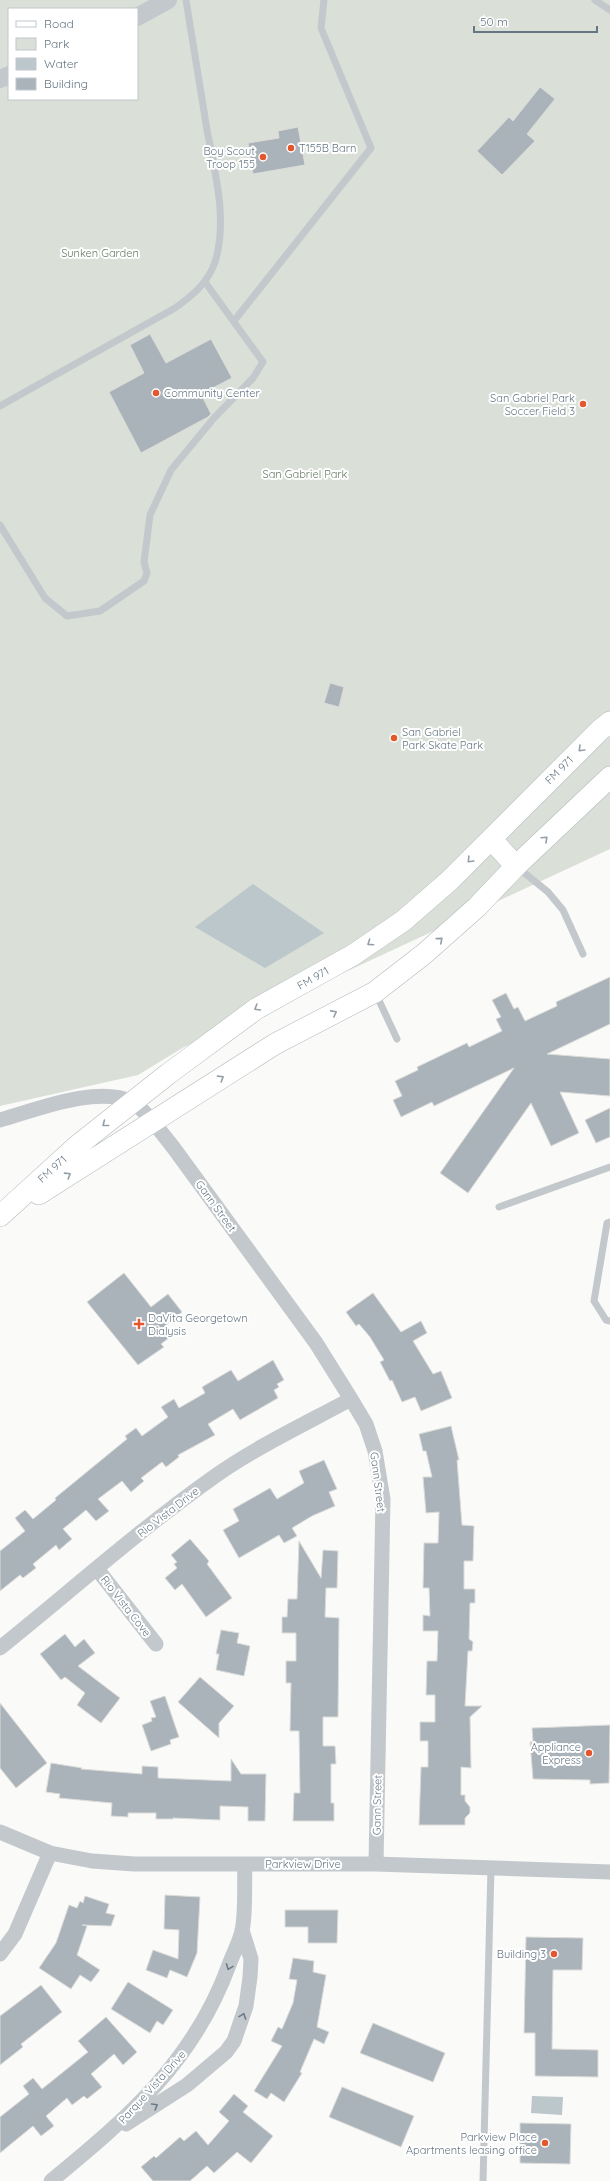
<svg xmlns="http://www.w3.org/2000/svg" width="610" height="2181" viewBox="0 0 610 2181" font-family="Quicksand,sans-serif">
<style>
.green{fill:#dadfd7;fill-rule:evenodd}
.water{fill:#bbc7cb}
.building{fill:#aab3b9;stroke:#dcdcda}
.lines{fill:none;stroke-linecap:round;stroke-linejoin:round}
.secondary-casing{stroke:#b3babf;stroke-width:22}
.service{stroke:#c3c8cc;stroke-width:7}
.minor{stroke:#c3c8cc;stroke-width:15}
.tertiary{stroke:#c3c8cc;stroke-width:18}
.secondary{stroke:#fff;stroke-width:21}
.oneway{stroke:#939fa8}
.oneway2{stroke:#6a7a87}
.poi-dot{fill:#e4572e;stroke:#fff;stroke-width:1.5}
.labels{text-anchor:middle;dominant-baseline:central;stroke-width:4;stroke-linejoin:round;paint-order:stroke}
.poi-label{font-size:11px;fill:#657683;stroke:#fff;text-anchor:end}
.park-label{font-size:11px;fill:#687a64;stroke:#fff}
.street-label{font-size:11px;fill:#657683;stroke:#fff}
</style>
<rect width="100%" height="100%" fill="#fafaf8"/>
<path class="green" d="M 0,0 L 610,0 L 610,849 L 184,1047 L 138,1075 L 0,1106 ZM 9,9 L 137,9 L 137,99 L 9,99 Z"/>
<path class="water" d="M 253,884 L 324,933 L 265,968 L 195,927 Z
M 532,2096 L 563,2097 L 562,2115 L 531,2113 Z"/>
<path class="building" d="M 540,87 L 555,99 L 527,134 L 535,141 L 502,175 L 477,151 L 509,117 L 513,121 Z
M 298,127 L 305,165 L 253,174 L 248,143 L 279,138 L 278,131 Z
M 150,334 L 166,363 L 211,339 L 232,378 L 201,394 L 211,414 L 208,417 L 141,453 L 109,392 L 144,373 L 130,345 Z
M 330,683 L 344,687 L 339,707 L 324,703 Z
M 610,977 L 610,1024 L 547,1054 L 610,1059 L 610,1096 L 560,1092 L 579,1133 L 551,1146 L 531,1103 L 468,1193 L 440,1173 L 514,1068 L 434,1106 L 432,1102 L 401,1117 L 393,1100 L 402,1096 L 395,1081 L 418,1070 L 417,1067 L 467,1043 L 469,1047 L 502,1031 L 496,1019 L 501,1017 L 492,1000 L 506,993 L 514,1009 L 518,1007 L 525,1021 L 557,1006 L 556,1002 Z
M 610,1108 L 610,1137 L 596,1143 L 585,1120 Z
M 124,1273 L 151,1307 L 168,1294 L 182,1312 L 166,1325 L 174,1334 L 161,1344 L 164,1347 L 138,1365 L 87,1302 Z
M 373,1293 L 401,1332 L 421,1321 L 427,1333 L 413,1341 L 433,1374 L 441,1371 L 452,1398 L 421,1411 L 415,1397 L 402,1402 L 392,1380 L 390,1381 L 380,1362 L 384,1360 L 370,1337 L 359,1324 L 356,1326 L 346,1312 Z
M 273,1360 L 284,1380 L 277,1384 L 279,1387 L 274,1390 L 278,1398 L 240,1420 L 233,1409 L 208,1424 L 215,1435 L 178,1455 L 179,1457 L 166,1467 L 162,1462 L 141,1478 L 144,1481 L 131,1492 L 122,1481 L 98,1499 L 109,1511 L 96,1521 L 86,1510 L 63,1529 L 72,1539 L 59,1550 L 56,1545 L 33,1564 L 36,1568 L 23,1578 L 20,1575 L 0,1591 L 0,1551 L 25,1531 L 15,1518 L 25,1510 L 33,1519 L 56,1500 L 55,1498 L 127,1439 L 125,1436 L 136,1428 L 142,1436 L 168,1417 L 161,1407 L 174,1399 L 179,1408 L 205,1393 L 202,1387 L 231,1370 L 238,1381 Z
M 451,1426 L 459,1460 L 457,1460 L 462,1525 L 474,1526 L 473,1561 L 464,1561 L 464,1589 L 475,1589 L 475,1603 L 470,1603 L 469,1639 L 473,1642 L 472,1651 L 468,1651 L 465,1706 L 482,1706 L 470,1717 L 471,1768 L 461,1767 L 461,1795 L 465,1795 L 465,1801 L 470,1807 L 470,1813 L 465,1818 L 465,1825 L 419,1825 L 421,1767 L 428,1767 L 428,1741 L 420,1741 L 420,1722 L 435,1722 L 435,1695 L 426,1695 L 427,1661 L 437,1661 L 438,1631 L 423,1631 L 423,1615 L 430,1616 L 429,1588 L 423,1588 L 424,1543 L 438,1543 L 439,1512 L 426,1513 L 423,1477 L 432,1477 L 426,1451 L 423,1451 L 419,1434 Z
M 324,1460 L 337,1489 L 329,1492 L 335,1506 L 312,1516 L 292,1528 L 297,1536 L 284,1543 L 279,1535 L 239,1558 L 223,1530 L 239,1521 L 233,1509 L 270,1488 L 277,1499 L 304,1483 L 299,1471 Z
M 190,1539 L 209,1561 L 207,1564 L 232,1598 L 206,1617 L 182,1584 L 175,1590 L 165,1578 L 177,1568 L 174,1564 L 177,1562 L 171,1555 Z
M 299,1541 L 321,1578 L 323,1550 L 338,1551 L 337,1588 L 326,1588 L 325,1617 L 339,1618 L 338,1717 L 323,1717 L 323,1746 L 335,1746 L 336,1764 L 331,1764 L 331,1803 L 334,1803 L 334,1821 L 293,1821 L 294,1793 L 300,1793 L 299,1731 L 290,1731 L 291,1683 L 286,1683 L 286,1661 L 296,1661 L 296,1633 L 282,1633 L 282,1617 L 287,1617 L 288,1599 L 297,1599 Z
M 221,1630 L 239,1633 L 237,1643 L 250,1646 L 244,1676 L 216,1670 L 219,1654 L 216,1654 Z
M 65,1634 L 75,1647 L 84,1639 L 95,1653 L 78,1666 L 120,1698 L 101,1723 L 77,1705 L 85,1693 L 65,1677 L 61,1680 L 40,1654 Z
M 200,1677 L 234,1706 L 219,1723 L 219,1738 L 178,1702 Z
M 165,1696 L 179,1737 L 170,1740 L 171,1744 L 151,1751 L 142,1725 L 152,1721 L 151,1718 L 156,1717 L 150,1701 Z
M 0,1703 L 47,1763 L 16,1788 L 0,1768 Z
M 610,1725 L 609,1783 L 590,1784 L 590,1780 L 533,1779 L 530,1742 L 533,1742 L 532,1728 Z
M 231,1759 L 241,1774 L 266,1774 L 265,1821 L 248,1821 L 248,1807 L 220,1806 L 220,1820 L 173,1818 L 173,1819 L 156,1819 L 156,1813 L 128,1813 L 128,1817 L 111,1816 L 112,1803 L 59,1798 L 60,1794 L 46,1792 L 51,1763 L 82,1768 L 81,1769 L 142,1774 L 142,1766 L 158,1767 L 158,1778 L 231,1781 Z
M 165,1895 L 200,1897 L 197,1953 L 187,1977 L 170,1970 L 167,1978 L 146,1970 L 153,1950 L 178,1959 L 179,1930 L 164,1929 Z
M 85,1896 L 109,1904 L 106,1913 L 115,1915 L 111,1926 L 82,1925 L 87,1926 L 77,1955 L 100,1970 L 91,1982 L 80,1975 L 71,1989 L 39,1968 L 56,1943 L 69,1905 L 77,1908 L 80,1901 L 83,1903 Z
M 285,1910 L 338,1910 L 337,1943 L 308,1943 L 308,1927 L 285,1927 Z
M 526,1937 L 583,1938 L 582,1970 L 553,1970 L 552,2049 L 598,2050 L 598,2077 L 535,2076 L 535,2033 L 524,2033 Z
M 293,1958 L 314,1961 L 313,1972 L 326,1975 L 317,2027 L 329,2032 L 324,2044 L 314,2039 L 300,2072 L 302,2073 L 284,2102 L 271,2093 L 267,2099 L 254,2091 L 282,2046 L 271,2041 L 278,2027 L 282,2029 L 293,2003 L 297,1980 L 289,1979 Z
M 128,1982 L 173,2010 L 163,2025 L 157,2021 L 150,2033 L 111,2009 Z
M 41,1985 L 62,2012 L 21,2044 L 23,2047 L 0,2065 L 0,2016 Z
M 106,2017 L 137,2052 L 123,2065 L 114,2054 L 91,2074 L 102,2087 L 87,2099 L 84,2096 L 72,2105 L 67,2098 L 46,2116 L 54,2126 L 41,2136 L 33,2126 L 0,2153 L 0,2117 L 29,2094 L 23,2086 L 33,2078 L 42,2089 L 88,2052 L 78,2041 Z
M 373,2023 L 445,2053 L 433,2082 L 360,2053 Z
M 342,2087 L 414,2116 L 401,2147 L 329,2117 Z
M 234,2094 L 248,2106 L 243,2112 L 273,2136 L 251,2163 L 237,2152 L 214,2173 L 207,2166 L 190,2181 L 153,2181 L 141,2167 L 154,2156 L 156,2158 L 180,2137 L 184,2141 L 196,2131 L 208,2145 L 229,2121 L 219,2112 Z
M 520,2123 L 571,2124 L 570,2164 L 520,2163 Z"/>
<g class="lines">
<g class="secondary-casing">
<path id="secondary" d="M 491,839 L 516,866
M 39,1194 L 275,1044 L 375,992 L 424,954 L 477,907 L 516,866 L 610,777
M 0,1216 L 77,1146 L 168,1074 L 256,1009 L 353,955 L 403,921 L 449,881 L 600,730 L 610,722"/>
</g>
<path class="service" d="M 595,0 L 610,10
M 234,321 L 371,148 L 321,28 L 324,0
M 0,406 L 175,308 C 192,296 208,283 215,262 C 228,220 215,173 207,130 C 200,86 193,43 186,0
M 0,525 L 45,598 L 67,616 L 100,611 L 144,581 L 147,573 L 144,562 L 150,515 L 171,470 L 214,418 L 253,378 L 263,362 L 205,282
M 517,867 L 548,892 L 563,910 L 583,954
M 376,994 L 397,1039
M 499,1207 L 610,1167
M 610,1222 L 607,1223 L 594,1301 L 606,1320 L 610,1321
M 483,2181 L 491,1868"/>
<path class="minor" d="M 0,1120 C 36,1110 97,1085 132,1102 C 144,1108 164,1136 173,1147 L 316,1343 L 351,1399 L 366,1424 L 375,1451 L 383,1499 L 376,1864
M 97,1569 L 156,1644
M 0,1648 C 71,1591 140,1529 215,1476 C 258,1446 305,1424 351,1399
M 0,1832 L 50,1853 L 92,1861 L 134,1864 L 376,1864 L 610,1872
M 0,1954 L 15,1934 L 50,1853
M 126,2124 L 187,2085 L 226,2052 L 234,2041 L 246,2006 L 250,1977 L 251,1959 L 242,1930
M 51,2181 C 128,2118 194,2061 229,1965 C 233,1954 239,1943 242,1931 C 246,1913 244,1884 245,1865"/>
<path class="tertiary" d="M 137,17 L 168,0
M 0,79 L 9,75"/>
<use href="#secondary" class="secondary"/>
</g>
<defs><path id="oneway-chevron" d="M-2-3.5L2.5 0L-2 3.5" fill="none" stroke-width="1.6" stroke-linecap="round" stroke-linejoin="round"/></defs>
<g class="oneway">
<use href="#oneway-chevron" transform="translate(581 749) rotate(135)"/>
<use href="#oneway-chevron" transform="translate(545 839) rotate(-43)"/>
<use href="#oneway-chevron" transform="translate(470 860) rotate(134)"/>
<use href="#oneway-chevron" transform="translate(440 940) rotate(-41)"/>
<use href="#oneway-chevron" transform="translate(370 943) rotate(146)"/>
<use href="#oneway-chevron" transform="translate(257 1008) rotate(149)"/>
<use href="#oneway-chevron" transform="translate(334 1013) rotate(-28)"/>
<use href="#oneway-chevron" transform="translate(221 1078) rotate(-32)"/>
<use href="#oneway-chevron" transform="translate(105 1124) rotate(142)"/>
<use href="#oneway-chevron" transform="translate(68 1175) rotate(-32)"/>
</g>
<g class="oneway2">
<use href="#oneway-chevron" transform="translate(229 1967) rotate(111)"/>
<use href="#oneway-chevron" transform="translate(243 2016) rotate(-70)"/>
<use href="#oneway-chevron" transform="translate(155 2106) rotate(-31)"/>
</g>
<g class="poi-dot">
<circle cx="291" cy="148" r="4"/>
<circle cx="263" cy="157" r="4"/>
<circle cx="156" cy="393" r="4"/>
<circle cx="583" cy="404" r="4"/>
<circle cx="394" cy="738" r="4"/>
<path d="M137 1318h4v4h4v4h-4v4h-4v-4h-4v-4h4z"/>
<circle cx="589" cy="1753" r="4"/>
<circle cx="554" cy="1954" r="4"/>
<circle cx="545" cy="2143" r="4"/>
</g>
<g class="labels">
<g class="poi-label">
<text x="299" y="148" text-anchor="start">T155B Barn</text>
<text x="255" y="151">Boy Scout<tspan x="255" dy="13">Troop 155</tspan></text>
<text x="164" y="393" text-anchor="start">Community Center</text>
<text x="575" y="398">San Gabriel Park<tspan x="575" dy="13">Soccer Field 3</tspan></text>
<text x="402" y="732" text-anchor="start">San Gabriel<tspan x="402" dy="13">Park Skate Park</tspan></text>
<text x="148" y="1318" text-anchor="start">DaVita Georgetown<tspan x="148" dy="13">Dialysis</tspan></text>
<text x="581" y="1747">Appliance<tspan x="581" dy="13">Express</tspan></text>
<text x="546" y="1954">Building 3</text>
<text x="537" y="2137">Parkview Place<tspan x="537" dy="13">Apartments leasing office</tspan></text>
</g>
<g class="park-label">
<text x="100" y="253">Sunken Garden</text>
<text x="305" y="474">San Gabriel Park</text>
</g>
<g class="street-label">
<text transform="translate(559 770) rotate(-45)">FM 971</text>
<text transform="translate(313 978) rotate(-30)">FM 971</text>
<text transform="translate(52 1169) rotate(-42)">FM 971</text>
<text transform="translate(216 1206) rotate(54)">Gann Street</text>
<text transform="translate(378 1482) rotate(83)">Gann Street</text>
<text transform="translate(168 1512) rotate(-38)">Rio Vista Drive</text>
<text transform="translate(126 1606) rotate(52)">Rio Vista Cove</text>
<text transform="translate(377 1805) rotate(-89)">Gann Street</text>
<text x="303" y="1864">Parkview Drive</text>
<text transform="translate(152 2087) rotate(-48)">Parque Vista Drive</text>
</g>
</g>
<rect x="8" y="8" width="130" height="92" fill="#ffffff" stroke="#c1c8cd"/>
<rect x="16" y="21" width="20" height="6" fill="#ffffff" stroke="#c1c8cd"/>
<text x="44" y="28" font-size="12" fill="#657683">Road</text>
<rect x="16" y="38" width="20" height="12" fill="#dadfd7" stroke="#c1c8cd"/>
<text x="44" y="48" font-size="12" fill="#657683">Park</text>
<rect x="16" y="58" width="20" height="12" fill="#bbc7cb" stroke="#c1c8cd"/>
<text x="44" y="68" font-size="12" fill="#657683">Water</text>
<rect x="16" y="78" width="20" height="12" fill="#aab3b9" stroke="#c1c8cd"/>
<text x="44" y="88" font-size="12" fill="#657683">Building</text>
<path d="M474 26v6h123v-6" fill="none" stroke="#657683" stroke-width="2"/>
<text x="480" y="26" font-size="12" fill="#657683" stroke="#ffffff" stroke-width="3" paint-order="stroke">50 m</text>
</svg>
